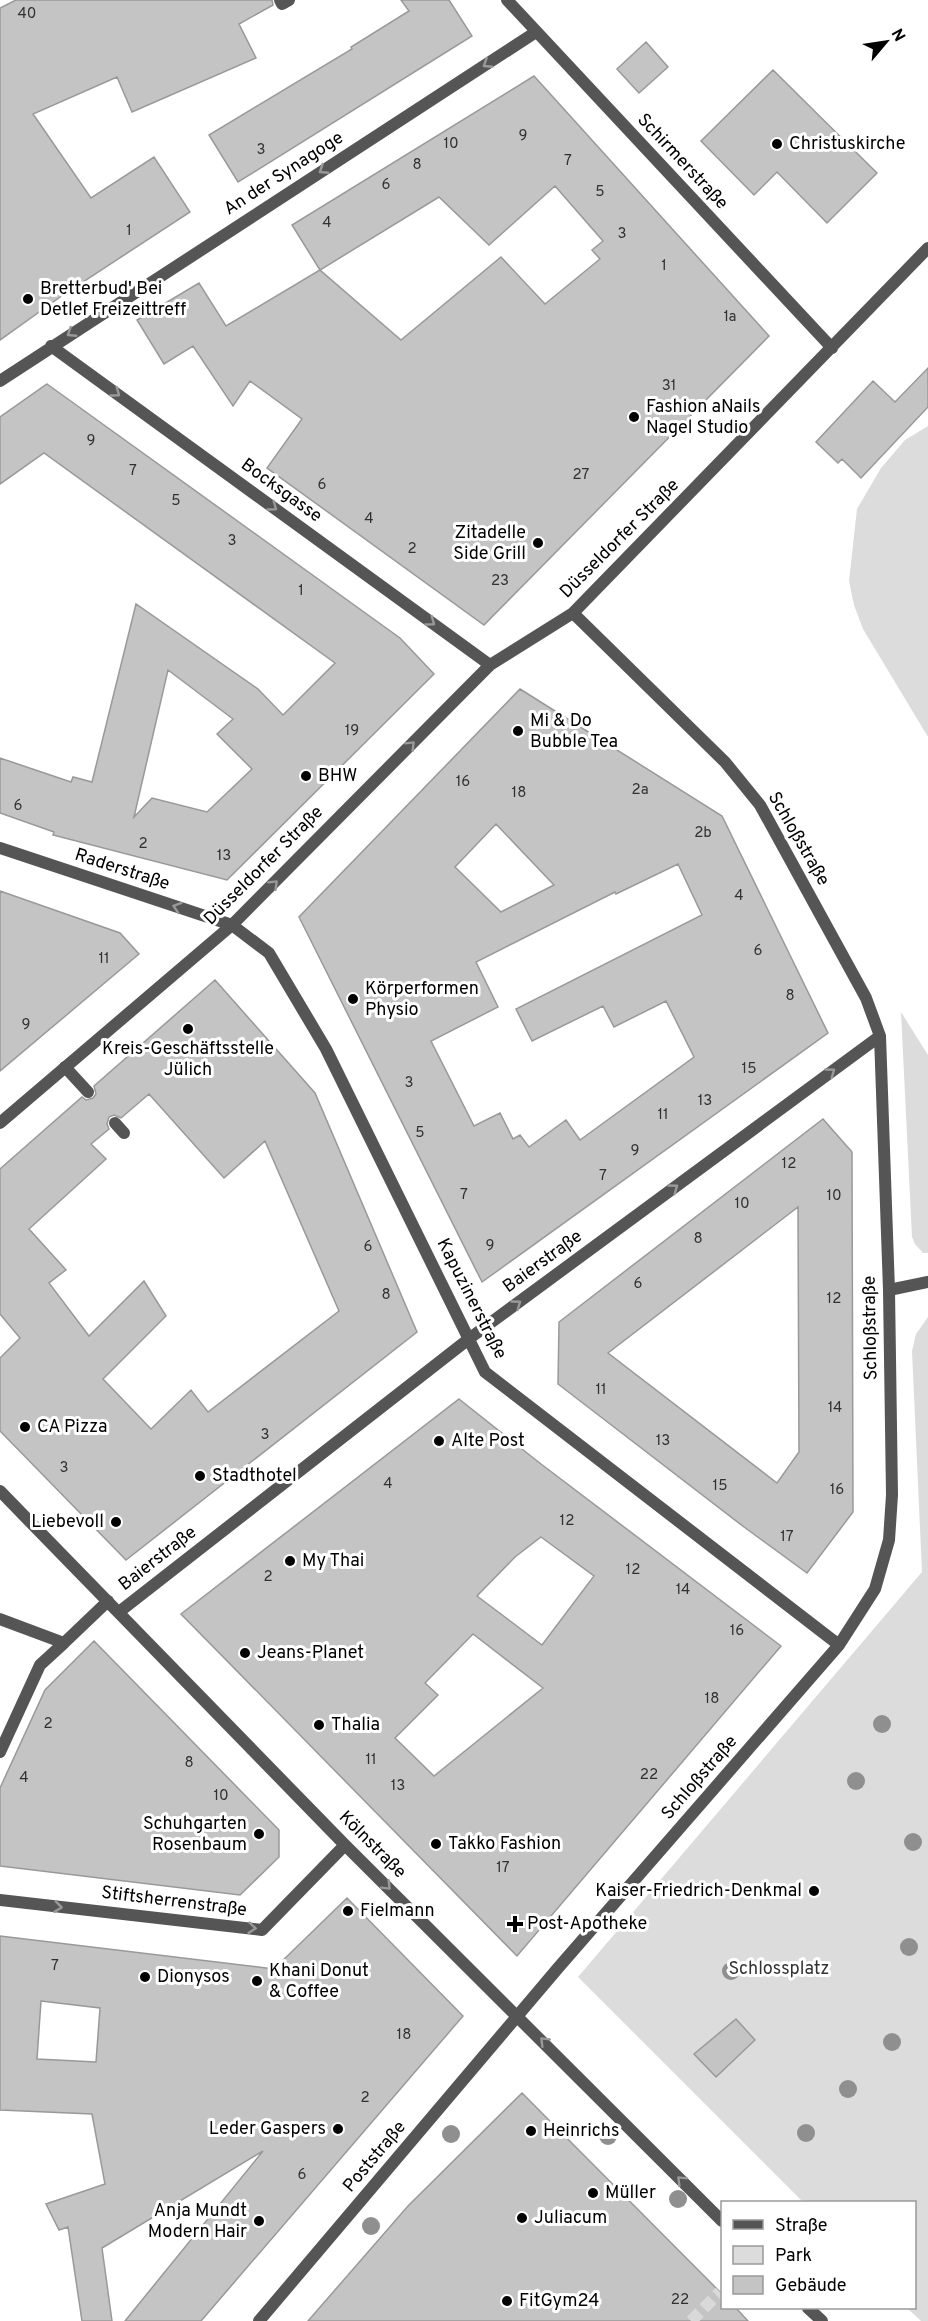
<svg xmlns="http://www.w3.org/2000/svg" width="928" height="2321" viewBox="0 0 928 2321" font-family="Overpass,sans-serif">
<style>
.green{fill:#dcdcdc}
.building{fill:#c4c4c4;stroke:#999;stroke-width:1.5;fill-rule:evenodd}
.lines{fill:none;stroke-linecap:round;stroke-linejoin:round}
.street-tunnel{stroke:#d9d9d9;stroke-width:12;stroke-dasharray:12 6;stroke-linecap:butt}
.lane{stroke:#555;stroke-width:12}
.street{stroke:#555;stroke-width:12}
.tree{fill:#8f8f8f}
.oneway{stroke:#999}
.poi-dot{fill:#000;stroke:#fff;stroke-width:2}
.labels{text-anchor:middle;dominant-baseline:central;stroke-width:6;stroke-linejoin:round;paint-order:stroke}
.number-label{font-size:15px;fill:#313131}
.poi-label{font-size:18px;fill:#000;stroke:#fff;text-anchor:start}
.street-label{font-size:18px;fill:#000;stroke:#fff}
.park-label{font-size:18px;fill:#333;stroke:#fff}
</style>
<rect width="100%" height="100%" fill="#fff"/>
<path class="green" d="M 928,426 L 928,737 L 863,629 L 854,605 L 849,581 L 857,509 L 881,468 L 905,440 Z
M 901,1012 L 928,1055 L 928,1253 L 923,1253 L 915,1244 L 912,1237 Z
M 928,1317 L 928,2321 L 921,2321 L 907,2308 L 914,2308 L 914,2202 L 803,2202 L 578,1977 L 922,1572 L 912,1351 L 916,1334 Z"/>
<path class="building" d="M 16,0 L 272,0 L 273,5 L 239,24 L 256,58 L 132,112 L 117,77 L 33,114 L 91,198 L 154,157 L 190,212 L 63,295 L 0,340 L 0,8 Z
M 401,0 L 449,0 L 472,36 L 238,182 L 209,135 L 352,49 L 351,47 L 409,11 Z
M 646,42 L 668,67 L 639,93 L 617,69 Z
M 773,70 L 877,173 L 827,223 L 777,172 L 754,195 L 701,141 Z
M 534,76 L 769,336 L 484,625 L 267,468 L 302,419 L 250,381 L 233,406 L 193,346 L 164,364 L 137,320 L 199,283 L 226,326 L 320,270 L 292,225 ZM 555,186 L 603,241 L 592,250 L 600,259 L 545,304 L 501,257 L 401,340 L 320,270 L 439,197 L 489,245 Z
M 928,368 L 928,407 L 861,478 L 842,459 L 838,463 L 816,442 L 873,381 L 895,402 Z
M 47,384 L 400,638 L 434,674 L 227,880 L 53,835 L 54,832 L 0,813 L 0,758 L 71,782 L 73,777 L 92,782 L 136,604 L 258,689 L 283,715 L 335,663 L 44,453 L 0,484 L 0,417 ZM 168,670 L 233,719 L 217,734 L 252,769 L 207,812 L 152,798 L 134,817 Z
M 520,689 L 722,816 L 828,1033 L 482,1282 L 299,917 ZM 496,824 L 554,885 L 501,912 L 455,867 ZM 678,864 L 702,915 L 516,1009 L 532,1041 L 603,1006 L 614,1027 L 666,1001 L 694,1057 L 580,1140 L 566,1120 L 529,1147 L 520,1135 L 513,1139 L 500,1113 L 474,1126 L 431,1041 L 498,1007 L 476,962 L 615,892 L 616,894 Z
M 0,891 L 120,933 L 139,954 L 0,1071 Z
M 215,980 L 315,1093 L 417,1332 L 126,1560 L 0,1431 L 0,1358 L 20,1338 L 0,1314 L 0,1169 L 82,1097 L 86,1100 L 93,1098 L 96,1094 L 94,1086 ZM 149,1094 L 224,1178 L 265,1141 L 339,1311 L 208,1412 L 191,1390 L 151,1429 L 103,1379 L 166,1316 L 144,1281 L 89,1336 L 49,1283 L 66,1270 L 29,1229 L 106,1159 L 91,1144 L 109,1129 L 107,1124 L 109,1117 L 114,1115 L 121,1118 Z
M 823,1119 L 852,1152 L 853,1512 L 807,1573 L 744,1527 L 558,1384 L 559,1322 ZM 798,1207 L 799,1452 L 777,1483 L 608,1353 Z
M 459,1399 L 541,1464 L 781,1646 L 517,1956 L 181,1614 ZM 541,1537 L 594,1576 L 542,1645 L 477,1596 L 515,1557 ZM 473,1634 L 543,1688 L 434,1776 L 395,1738 L 438,1695 L 425,1683 Z
M 94,1641 L 279,1830 L 279,1857 L 240,1895 L 0,1866 L 0,1788 L 45,1690 Z
M 347,1898 L 463,2016 L 201,2321 L 125,2321 L 263,2151 L 102,2248 L 112,2321 L 82,2321 L 68,2227 L 59,2230 L 46,2204 L 105,2184 L 92,2114 L 0,2110 L 0,1936 L 274,1969 ZM 41,2001 L 100,2008 L 96,2062 L 37,2059 Z
M 736,2019 L 755,2040 L 716,2077 L 694,2054 Z
M 522,2093 L 723,2295 L 723,2307 L 735,2307 L 748,2321 L 308,2321 L 408,2206 Z"/>
<g class="lines">
<path class="street-tunnel" d="M 691,2321 L 720,2292"/>
<path class="lane" d="M 280,0 L 282,4 L 289,0
M 65,1067 L 88,1092
M 115,1123 L 124,1133
M 889,1290 L 928,1282"/>
<path class="street" d="M 507,0 L 832,348
M 51,346 L 490,665
M 0,381 L 536,32
M 0,848 L 232,925 L 269,953 L 326,1049 L 485,1372 L 839,1645
M 0,1123 L 232,925 L 490,665 L 573,613 L 928,248
M 0,1491 L 345,1845 L 722,2221
M 119,1612 L 470,1338 L 880,1036
M 0,1619 L 64,1643 L 108,1601
M 0,1752 L 40,1665 L 64,1643
M 0,1900 L 262,1930 L 345,1845
M 808,2308 L 822,2321
M 259,2321 L 558,1968 L 839,1645 L 875,1589 L 889,1540 L 892,1495 L 889,1290 L 880,1036 L 866,998 L 760,805 L 725,762 L 573,613"/>
</g>
<g class="tree">
<circle cx="882" cy="1724" r="9"/>
<circle cx="856" cy="1781" r="9"/>
<circle cx="913" cy="1842" r="9"/>
<circle cx="909" cy="1947" r="9"/>
<circle cx="731" cy="1971" r="9"/>
<circle cx="892" cy="2042" r="9"/>
<circle cx="848" cy="2089" r="9"/>
<circle cx="806" cy="2133" r="9"/>
<circle cx="451" cy="2134" r="9"/>
<circle cx="608" cy="2136" r="9"/>
<circle cx="678" cy="2199" r="9"/>
<circle cx="371" cy="2226" r="9"/>
</g>
<defs><path id="oneway-chevron" d="M-2-3.5L2.5 0L-2 3.5" fill="none" stroke-width="1.6" stroke-linecap="round" stroke-linejoin="round" transform="scale(1.5)"/></defs>
<g class="oneway">
<use href="#oneway-chevron" transform="translate(487 64) rotate(147)"/>
<use href="#oneway-chevron" transform="translate(323 170) rotate(147)"/>
<use href="#oneway-chevron" transform="translate(71 333) rotate(147)"/>
<use href="#oneway-chevron" transform="translate(116 393) rotate(36)"/>
<use href="#oneway-chevron" transform="translate(273 507) rotate(36)"/>
<use href="#oneway-chevron" transform="translate(431 622) rotate(36)"/>
<use href="#oneway-chevron" transform="translate(411 745) rotate(-45)"/>
<use href="#oneway-chevron" transform="translate(274 884) rotate(-45)"/>
<use href="#oneway-chevron" transform="translate(177 907) rotate(-162)"/>
<use href="#oneway-chevron" transform="translate(831 1072) rotate(-36)"/>
<use href="#oneway-chevron" transform="translate(674 1188) rotate(-36)"/>
<use href="#oneway-chevron" transform="translate(517 1304) rotate(-36)"/>
<use href="#oneway-chevron" transform="translate(387 1886) rotate(45)"/>
<use href="#oneway-chevron" transform="translate(58 1907) rotate(7)"/>
<use href="#oneway-chevron" transform="translate(252 1928) rotate(5)"/>
<use href="#oneway-chevron" transform="translate(544 2041) rotate(-135)"/>
<use href="#oneway-chevron" transform="translate(681 2180) rotate(-135)"/>
</g>
<g class="poi-dot">
<circle cx="777" cy="144" r="6"/>
<circle cx="28" cy="299" r="6"/>
<circle cx="634" cy="417" r="6"/>
<circle cx="538" cy="543" r="6"/>
<circle cx="518" cy="731" r="6"/>
<circle cx="306" cy="776" r="6"/>
<circle cx="353" cy="999" r="6"/>
<circle cx="188" cy="1029" r="6"/>
<circle cx="25" cy="1427" r="6"/>
<circle cx="439" cy="1441" r="6"/>
<circle cx="200" cy="1476" r="6"/>
<circle cx="116" cy="1522" r="6"/>
<circle cx="290" cy="1561" r="6"/>
<circle cx="245" cy="1653" r="6"/>
<circle cx="319" cy="1725" r="6"/>
<circle cx="259" cy="1834" r="6"/>
<circle cx="436" cy="1844" r="6"/>
<circle cx="814" cy="1891" r="6"/>
<circle cx="348" cy="1911" r="6"/>
<path d="M512 1915h6v6h6v6h-6v6h-6v-6h-6v-6h6z"/>
<circle cx="145" cy="1977" r="6"/>
<circle cx="257" cy="1981" r="6"/>
<circle cx="338" cy="2129" r="6"/>
<circle cx="531" cy="2131" r="6"/>
<circle cx="593" cy="2193" r="6"/>
<circle cx="522" cy="2218" r="6"/>
<circle cx="259" cy="2221" r="6"/>
<circle cx="507" cy="2301" r="6"/>
</g>
<g class="labels">
<g class="number-label">
<text x="27" y="14">40</text>
<text x="523" y="136">9</text>
<text x="451" y="144">10</text>
<text x="261" y="150">3</text>
<text x="568" y="161">7</text>
<text x="417" y="165">8</text>
<text x="386" y="185">6</text>
<text x="600" y="192">5</text>
<text x="327" y="223">4</text>
<text x="129" y="231">1</text>
<text x="622" y="234">3</text>
<text x="664" y="266">1</text>
<text x="730" y="317">1a</text>
<text x="669" y="386">31</text>
<text x="91" y="441">9</text>
<text x="133" y="471">7</text>
<text x="581" y="475">27</text>
<text x="322" y="485">6</text>
<text x="176" y="501">5</text>
<text x="369" y="519">4</text>
<text x="232" y="541">3</text>
<text x="412" y="549">2</text>
<text x="500" y="581">23</text>
<text x="301" y="591">1</text>
<text x="352" y="731">19</text>
<text x="463" y="782">16</text>
<text x="640" y="790">2a</text>
<text x="519" y="793">18</text>
<text x="18" y="806">6</text>
<text x="703" y="833">2b</text>
<text x="143" y="844">2</text>
<text x="224" y="856">13</text>
<text x="739" y="896">4</text>
<text x="758" y="951">6</text>
<text x="104" y="959">11</text>
<text x="790" y="996">8</text>
<text x="26" y="1025">9</text>
<text x="749" y="1069">15</text>
<text x="409" y="1083">3</text>
<text x="705" y="1101">13</text>
<text x="663" y="1115">11</text>
<text x="420" y="1133">5</text>
<text x="635" y="1151">9</text>
<text x="789" y="1164">12</text>
<text x="603" y="1176">7</text>
<text x="464" y="1195">7</text>
<text x="834" y="1196">10</text>
<text x="742" y="1204">10</text>
<text x="698" y="1239">8</text>
<text x="490" y="1246">9</text>
<text x="368" y="1247">6</text>
<text x="638" y="1284">6</text>
<text x="386" y="1295">8</text>
<text x="834" y="1299">12</text>
<text x="601" y="1390">11</text>
<text x="835" y="1408">14</text>
<text x="265" y="1435">3</text>
<text x="663" y="1441">13</text>
<text x="64" y="1468">3</text>
<text x="388" y="1484">4</text>
<text x="720" y="1486">15</text>
<text x="837" y="1490">16</text>
<text x="567" y="1521">12</text>
<text x="787" y="1537">17</text>
<text x="633" y="1570">12</text>
<text x="268" y="1577">2</text>
<text x="683" y="1590">14</text>
<text x="737" y="1631">16</text>
<text x="712" y="1699">18</text>
<text x="48" y="1724">2</text>
<text x="371" y="1760">11</text>
<text x="189" y="1763">8</text>
<text x="649" y="1775">22</text>
<text x="24" y="1778">4</text>
<text x="398" y="1786">13</text>
<text x="221" y="1796">10</text>
<text x="503" y="1868">17</text>
<text x="55" y="1966">7</text>
<text x="404" y="2035">18</text>
<text x="365" y="2098">2</text>
<text x="302" y="2175">6</text>
<text x="680" y="2300">22</text>
</g>
<g class="poi-label">
<text x="789" y="144">Christuskirche</text>
<text x="40" y="289">Bretterbud' Bei<tspan x="40" dy="21">Detlef Freizeittreff</tspan></text>
<text x="646" y="407">Fashion aNails<tspan x="646" dy="21">Nagel Studio</tspan></text>
<text x="526" y="533" text-anchor="end">Zitadelle<tspan x="526" dy="21">Side Grill</tspan></text>
<text x="530" y="721">Mi &amp; Do<tspan x="530" dy="21">Bubble Tea</tspan></text>
<text x="318" y="776">BHW</text>
<text x="365" y="989">Körperformen<tspan x="365" dy="21">Physio</tspan></text>
<text x="188" y="1049" text-anchor="middle">Kreis-Geschäftsstelle<tspan x="188" dy="21">Jülich</tspan></text>
<text x="37" y="1427">CA Pizza</text>
<text x="451" y="1441">Alte Post</text>
<text x="212" y="1476">Stadthotel</text>
<text x="104" y="1522" text-anchor="end">Liebevoll</text>
<text x="302" y="1561">My Thai</text>
<text x="257" y="1653">Jeans-Planet</text>
<text x="331" y="1725">Thalia</text>
<text x="247" y="1824" text-anchor="end">Schuhgarten<tspan x="247" dy="21">Rosenbaum</tspan></text>
<text x="448" y="1844">Takko Fashion</text>
<text x="802" y="1891" text-anchor="end">Kaiser-Friedrich-Denkmal</text>
<text x="360" y="1911">Fielmann</text>
<text x="527" y="1924">Post-Apotheke</text>
<text x="269" y="1971">Khani Donut<tspan x="269" dy="21">&amp; Coffee</tspan></text>
<text x="157" y="1977">Dionysos</text>
<text x="326" y="2129" text-anchor="end">Leder Gaspers</text>
<text x="543" y="2131">Heinrichs</text>
<text x="605" y="2193">Müller</text>
<text x="247" y="2211" text-anchor="end">Anja Mundt<tspan x="247" dy="21">Modern Hair</tspan></text>
<text x="534" y="2218">Juliacum</text>
<text x="519" y="2301">FitGym24</text>
</g>
<g class="street-label">
<text transform="translate(682 162) rotate(47)">Schirmerstraße</text>
<text transform="translate(284 174) rotate(-33)">An der Synagoge</text>
<text transform="translate(281 491) rotate(36)">Bocksgasse</text>
<text transform="translate(620 539) rotate(-45)">Düsseldorfer Straße</text>
<text transform="translate(798 839) rotate(60)">Schloßstraße</text>
<text transform="translate(264 866) rotate(-45)">Düsseldorfer Straße</text>
<text transform="translate(122 870) rotate(18)">Raderstraße</text>
<text transform="translate(543 1262) rotate(-36)">Baierstraße</text>
<text transform="translate(471 1299) rotate(63)">Kapuzinerstraße</text>
<text transform="translate(871 1328) rotate(-91)">Schloßstraße</text>
<text transform="translate(158 1559) rotate(-38)">Baierstraße</text>
<text transform="translate(700 1778) rotate(-49)">Schloßstraße</text>
<text transform="translate(372 1845) rotate(45)">Kölnstraße</text>
<text transform="translate(174 1902) rotate(7)">Stiftsherrenstraße</text>
<text transform="translate(375 2157) rotate(-50)">Poststraße</text>
</g>
<g class="park-label">
<text x="779" y="1969">Schlossplatz</text>
</g>
</g>
<rect x="721" y="2201" width="195" height="108" fill="#ffffff" stroke="#999999" stroke-width="1.5"/>
<rect x="733" y="2220" width="30" height="9" fill="#555555" stroke="#999999" stroke-width="1.5"/>
<text x="775" y="2231" font-size="18" fill="#000000">Straße</text>
<rect x="733" y="2246" width="30" height="18" fill="#dcdcdc" stroke="#999999" stroke-width="1.5"/>
<text x="775" y="2261" font-size="18" fill="#000000">Park</text>
<rect x="733" y="2276" width="30" height="18" fill="#c4c4c4" stroke="#999999" stroke-width="1.5"/>
<text x="775" y="2291" font-size="18" fill="#000000">Gebäude</text>
<g transform="translate(886 42) rotate(61)" stroke="#ffffff" stroke-width="4.5" paint-order="stroke">
<path d="M0-4.5L10 22L0 15L-10 22Z" fill="#000000"/>
<text y="-9" font-size="16" font-weight="bold" text-anchor="middle" fill="#000000">N</text>
</g>
</svg>
